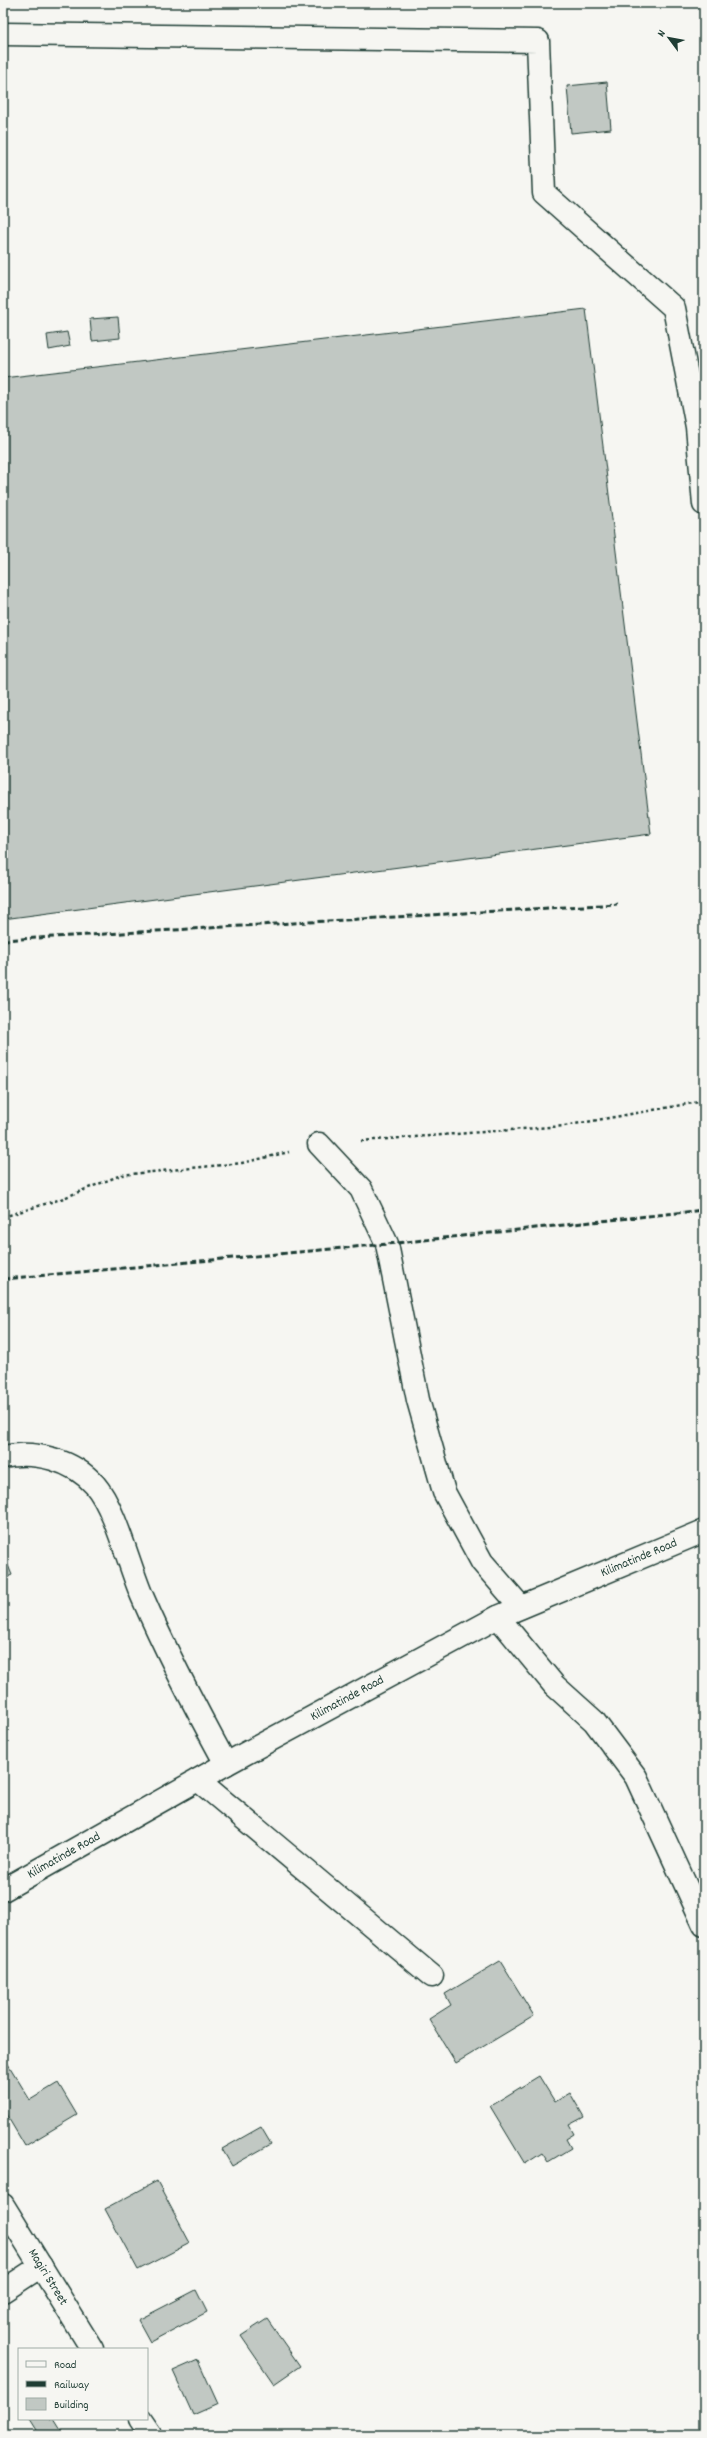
<svg xmlns="http://www.w3.org/2000/svg" width="707" height="2438" viewBox="0 0 707 2438" font-family="Dekko,sans-serif">
<style>
.building{fill:#c1c8c3;stroke:#1f3d34}
.lines{fill:none;stroke-linecap:round;stroke-linejoin:round}
.lane-casing{stroke:#1f3d34;stroke-width:25}
.street-casing{stroke:#1f3d34;stroke-width:25}
.secondary-casing{stroke:#1f3d34;stroke-width:25}
.path{stroke:#1f3d34;stroke-width:2.5;stroke-dasharray:3 3;stroke-linecap:butt}
.lane{stroke:#f6f6f2;stroke-width:22}
.street{stroke:#f6f6f2;stroke-width:22}
.secondary{stroke:#f6f6f2;stroke-width:22}
.rail{stroke:#1f3d34;stroke-width:3;stroke-dasharray:6 3;stroke-linecap:butt}
.labels{text-anchor:middle;dominant-baseline:central;stroke-width:3;stroke-linejoin:round;paint-order:stroke}
.street-label{font-size:13px;fill:#1f3d34;stroke:#f6f6f2}
</style>
<rect width="100%" height="100%" fill="#f6f6f2"/>
<filter id="ink" filterUnits="userSpaceOnUse"><feTurbulence type="fractalNoise" baseFrequency=".025" numOctaves="2"/><feDisplacementMap in="SourceGraphic" scale="8" xChannelSelector="R" yChannelSelector="G"/><feConvolveMatrix kernelMatrix="1 2 1 2 8 2 1 2 1" color-interpolation-filters="sRGB"/></filter>
<g filter="url(#ink)">
<path class="building" d="M 607,82 L 611,129 L 571,133 L 567,86 Z
M 586,309 L 651,834 L 3,919 L 3,378 Z
M 118,317 L 120,338 L 92,341 L 90,319 Z
M 67,332 L 70,346 L 49,350 L 47,335 Z
M 3,1553 L 12,1575 L 3,1579 Z
M 500,1961 L 534,2016 L 456,2063 L 429,2019 L 451,2005 L 445,1994 Z
M 5,2059 L 30,2100 L 58,2083 L 77,2115 L 25,2146 L 3,2109 L 3,2061 Z
M 539,2076 L 555,2102 L 570,2093 L 584,2117 L 569,2125 L 574,2134 L 566,2139 L 571,2148 L 548,2162 L 542,2153 L 525,2164 L 490,2106 Z
M 261,2127 L 271,2144 L 232,2166 L 222,2149 Z
M 157,2181 L 190,2243 L 138,2270 L 105,2209 Z
M 196,2290 L 207,2312 L 150,2342 L 138,2320 Z
M 267,2319 L 300,2366 L 274,2384 L 241,2336 Z
M 198,2360 L 218,2404 L 193,2415 L 173,2371 Z
M 30,2419 L 54,2419 L 64,2435 L 40,2435 Z"/>
<g class="lines">
<g class="lane-casing">
<path id="lane" d="M 3,34 L 538,41 L 544,193 L 674,308 L 697,427 L 704,504
M 3,1457 C 35,1450 73,1460 95,1485 C 115,1508 129,1566 142,1596 C 167,1654 196,1709 226,1764"/>
</g>
<g class="street-casing">
<g id="street">
<path d="M 319,1144 L 361,1189 L 387,1244 L 418,1400 L 444,1492 L 482,1562 L 521,1607"/>
<path d="M 498,1617 L 554,1685 L 594,1721 L 636,1777 L 704,1925"/>
<path d="M 198,1780 L 432,1976"/>
<path id="s1" d="M 3,2205 L 92,2349"/>
<path d="M 3,2291 L 41,2266"/>
<path d="M 140,2419 L 151,2435"/>
</g>
</g>
<g class="secondary-casing">
<g id="secondary">
<path id="s2" d="M 3,1890 L 226,1764 L 498,1617 L 704,1531"/>
</g>
</g>
<path class="path" d="M 361,1141 L 564,1126 L 704,1101
M 3,1217 L 61,1199 L 121,1175 L 242,1163 L 289,1152"/>
<use href="#lane" class="lane"/>
<use href="#street" class="street"/>
<use href="#secondary" class="secondary"/>
<path class="rail" d="M 3,940 L 617,904
M 3,1279 L 387,1244 L 704,1210"/>
</g>
</g>
<g class="labels">
<g class="street-label">
<text stroke="none"><textPath href="#s2" startOffset="718">Kilimatinde Road</textPath></text>
<text stroke="none"><textPath href="#s2" startOffset="394">Kilimatinde Road</textPath></text>
<text stroke="none"><textPath href="#s2" startOffset="70">Kilimatinde Road</textPath></text>
<text stroke="none"><textPath href="#s1" startOffset="85">Magiri Street</textPath></text>
</g>
</g>
<rect width="707" height="2438" fill="none" stroke="#f6f6f2" stroke-width="16"/>
<rect x="8" y="8" width="691" height="2422" fill="none" stroke="#1f3d34" stroke-width="1.5" filter="url(#ink)"/>
<rect x="18" y="2348" width="130" height="72" fill="#f6f6f2" stroke="#a0aca6"/>
<rect x="26" y="2361" width="20" height="6" fill="#f6f6f2" stroke="#a0aca6"/>
<text x="54" y="2368" font-size="12" fill="#1f3d34">Road</text>
<rect x="26" y="2381" width="20" height="6" fill="#1f3d34" stroke="#a0aca6"/>
<text x="54" y="2388" font-size="12" fill="#1f3d34">Railway</text>
<rect x="26" y="2398" width="20" height="12" fill="#c1c8c3" stroke="#a0aca6"/>
<text x="54" y="2408" font-size="12" fill="#1f3d34">Building</text>
<g transform="translate(669 38) rotate(302)" stroke="#f6f6f2" stroke-width="3" paint-order="stroke">
<path d="M0-3L7 15L0 10L-7 15Z" fill="#1f3d34"/>
<text y="-6" font-size="11" font-weight="bold" text-anchor="middle" fill="#1f3d34">N</text>
</g>
</svg>
